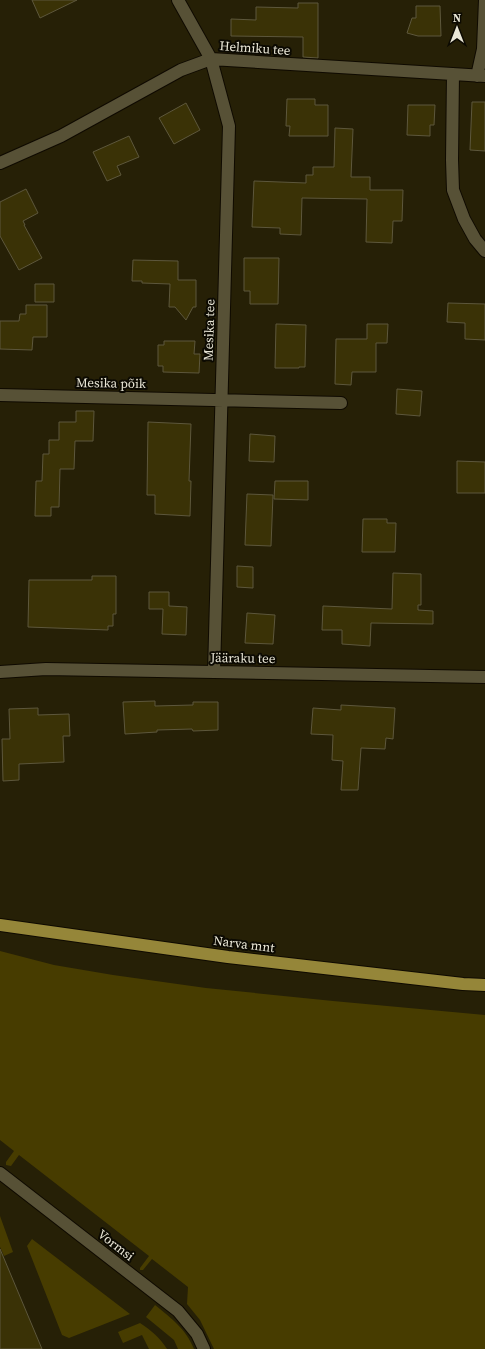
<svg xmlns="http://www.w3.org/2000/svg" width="485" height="1349" viewBox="0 0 485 1349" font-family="'Source Serif 4',serif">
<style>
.green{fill:#473c00}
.building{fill:#3a3206;stroke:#5d573c}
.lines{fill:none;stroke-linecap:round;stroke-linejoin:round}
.minor-casing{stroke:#0f0a00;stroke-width:14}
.major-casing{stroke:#0f0a00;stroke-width:14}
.minor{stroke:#575136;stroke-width:12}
.major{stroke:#958639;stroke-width:12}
.labels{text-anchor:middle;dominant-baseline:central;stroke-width:4;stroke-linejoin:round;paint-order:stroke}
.street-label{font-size:13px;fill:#eae7d7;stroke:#0c0a02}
</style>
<rect width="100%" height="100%" fill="#262006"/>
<path class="green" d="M 0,951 L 54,965 L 113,975 L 206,988 L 333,1001 L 485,1015 L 485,1349 L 214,1349 L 200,1320 L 187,1304 L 188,1287 L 152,1259 L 143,1270 L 140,1270 L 140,1268 L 149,1256 L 19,1155 L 11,1166 L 6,1165 L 6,1162 L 14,1151 L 0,1140 Z
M 0,1216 L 13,1252 L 4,1256 L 0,1247 Z
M 32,1239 L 130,1314 L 69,1338 L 62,1335 L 27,1246 Z
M 155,1305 C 172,1319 185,1328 194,1349 L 178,1349 L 174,1340 L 146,1317 Z
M 140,1323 C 151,1330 160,1338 167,1349 L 149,1349 L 142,1335 L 123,1343 L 118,1332 Z"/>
<path class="building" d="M 32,0 L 77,0 L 40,18 Z
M 298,3 L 318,3 L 318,58 L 303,57 L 303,37 L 231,36 L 231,19 L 256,20 L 256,7 L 298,8 Z
M 416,6 L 440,6 L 441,36 L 418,36 L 407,33 L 412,18 L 416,18 Z
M 287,99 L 315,99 L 315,105 L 328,105 L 328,136 L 289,136 L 290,126 L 286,126 Z
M 472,102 L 485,102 L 485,151 L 470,150 Z
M 186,103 L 200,130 L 174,144 L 159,118 Z
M 408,105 L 435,105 L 434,125 L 430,125 L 430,136 L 407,135 Z
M 335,128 L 353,129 L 351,177 L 370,177 L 370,190 L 403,190 L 402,221 L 393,221 L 392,243 L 366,242 L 367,199 L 302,198 L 301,235 L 280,234 L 280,228 L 252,227 L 254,181 L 306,183 L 306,175 L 313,175 L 313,167 L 334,167 Z
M 129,136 L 139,157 L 117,166 L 121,175 L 107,181 L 93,152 Z
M 26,189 L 38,213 L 23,221 L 25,225 L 24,225 L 42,258 L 19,270 L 0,236 L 0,202 Z
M 244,258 L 279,258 L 278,304 L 250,304 L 250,291 L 244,291 Z
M 133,260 L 178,261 L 178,280 L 196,280 L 196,307 L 193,307 L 186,320 L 175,307 L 169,307 L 170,284 L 142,283 L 142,281 L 132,281 Z
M 35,284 L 54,284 L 54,302 L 35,302 Z
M 448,303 L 485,304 L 485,340 L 465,339 L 465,323 L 447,322 Z
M 26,305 L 47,305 L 47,337 L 33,337 L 32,350 L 0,349 L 0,321 L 19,321 L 20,314 L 26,314 Z
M 276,324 L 306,325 L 305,367 L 299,367 L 299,368 L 275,368 Z
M 367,324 L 388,324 L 387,343 L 376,343 L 376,372 L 352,372 L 351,385 L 335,384 L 336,339 L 367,339 Z
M 164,341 L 195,341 L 194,354 L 200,354 L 199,373 L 163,372 L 163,366 L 158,366 L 158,345 L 164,345 Z
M 397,389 L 422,391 L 420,416 L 396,414 Z
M 76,411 L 94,411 L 93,441 L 75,441 L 74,469 L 60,469 L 59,507 L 51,507 L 51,516 L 35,516 L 36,481 L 42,481 L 43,454 L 49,454 L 49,440 L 59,440 L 59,422 L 76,422 Z
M 148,422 L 191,424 L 189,481 L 191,481 L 190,516 L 155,514 L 155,495 L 147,495 Z
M 250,434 L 275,436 L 274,462 L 249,461 Z
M 457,461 L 485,462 L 485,493 L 457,493 Z
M 275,481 L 308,481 L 308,500 L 274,499 Z
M 247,494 L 273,495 L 271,546 L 245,545 Z
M 363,519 L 387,519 L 387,523 L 396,523 L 395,552 L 362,552 Z
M 237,566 L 253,567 L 253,588 L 237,587 Z
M 393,573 L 421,574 L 421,605 L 418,605 L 418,610 L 433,611 L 433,624 L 371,623 L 370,646 L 342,644 L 342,630 L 322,630 L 323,606 L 392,609 Z
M 92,576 L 116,576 L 116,614 L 113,614 L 113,626 L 108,626 L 108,630 L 28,627 L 29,580 L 92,580 Z
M 149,592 L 169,592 L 169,606 L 187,607 L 186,635 L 162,634 L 163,609 L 149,609 Z
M 247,613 L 275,615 L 273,644 L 245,643 Z
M 155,701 L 155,706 L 193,705 L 193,702 L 218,702 L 218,730 L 193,731 L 192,729 L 157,730 L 157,732 L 125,734 L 123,702 Z
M 341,705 L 395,708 L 393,739 L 386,738 L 385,749 L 361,748 L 358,790 L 341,790 L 343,761 L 332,760 L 333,735 L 311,734 L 313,708 L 341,710 Z
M 38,708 L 38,715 L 69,714 L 70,736 L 63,736 L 64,762 L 19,764 L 19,780 L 3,781 L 2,739 L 10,739 L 9,709 Z
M 0,1249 L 42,1349 L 0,1349 Z"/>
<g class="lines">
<g class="minor-casing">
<path id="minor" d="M 178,0 L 211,59 L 229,126 L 214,672
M 453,74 L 452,160 L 453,190 L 464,219 L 475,239 L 485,251
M 477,76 L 483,49 L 485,0
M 0,163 L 61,136 L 181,70 L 211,59 L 485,76
M 0,395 L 341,403
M 0,672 L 46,669 L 485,677
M 0,1173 L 178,1311 L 197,1334 L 204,1349"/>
</g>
<g class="major-casing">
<path id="major" d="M 0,925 L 228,957 L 463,984 L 485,985"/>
</g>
<use href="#minor" class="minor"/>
<use href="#major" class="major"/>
</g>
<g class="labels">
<g class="street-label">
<text transform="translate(255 48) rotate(4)">Helmiku tee</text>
<text transform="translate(209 330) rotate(-88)">Mesika tee</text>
<text transform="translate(111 383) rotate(1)">Mesika põik</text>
<text transform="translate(243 658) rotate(1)">Jääraku tee</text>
<text transform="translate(244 944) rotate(7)">Narva mnt</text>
<text transform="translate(116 1245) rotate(38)">Vormsi</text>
</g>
</g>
<g transform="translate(457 28)" stroke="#0c0a02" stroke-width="3" paint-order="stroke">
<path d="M0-3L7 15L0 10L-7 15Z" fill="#eae7d7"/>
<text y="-6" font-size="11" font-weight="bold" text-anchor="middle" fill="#eae7d7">N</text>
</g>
</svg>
